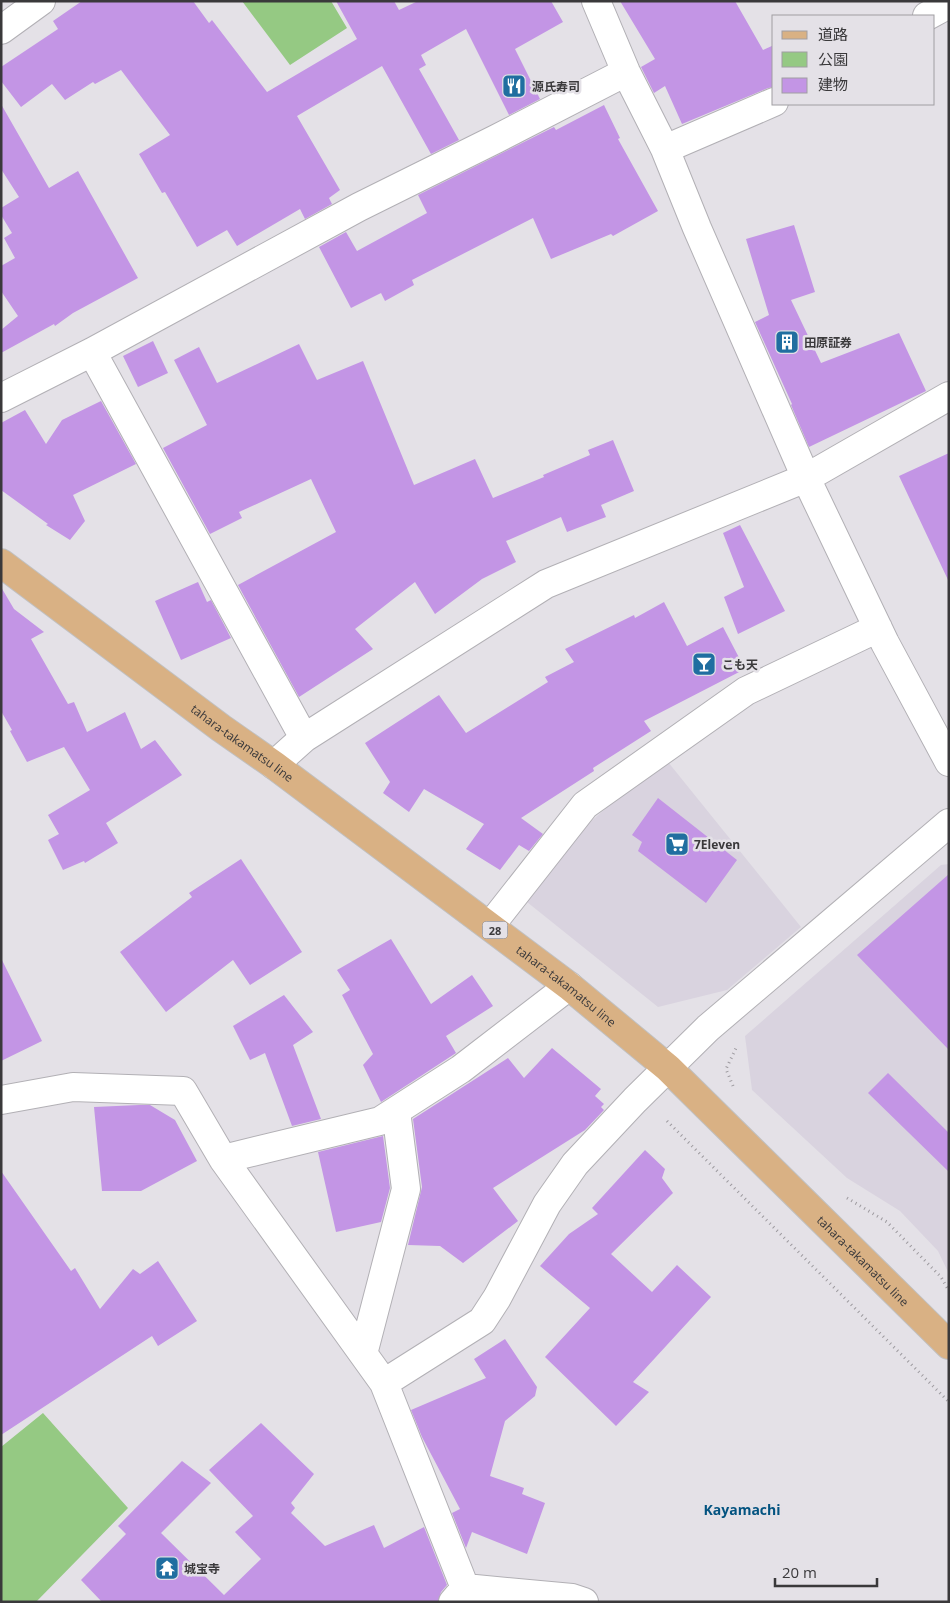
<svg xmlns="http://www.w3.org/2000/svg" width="950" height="1603" viewBox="0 0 950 1603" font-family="'Open Sans','Noto Sans JP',sans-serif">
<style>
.built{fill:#d9d3df}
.green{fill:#95c983}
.building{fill:#c395e5}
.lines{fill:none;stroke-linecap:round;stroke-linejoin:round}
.minor-casing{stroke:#b2b0b5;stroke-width:30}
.major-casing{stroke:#c0c0c0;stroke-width:30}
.path{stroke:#9d9a9f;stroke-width:3;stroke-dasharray:1 4;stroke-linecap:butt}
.minor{stroke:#fff;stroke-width:28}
.major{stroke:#d9b184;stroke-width:28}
.labels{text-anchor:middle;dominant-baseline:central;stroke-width:5;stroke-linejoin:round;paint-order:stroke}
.shield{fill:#e4e1e7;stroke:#6d6b6f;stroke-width:1}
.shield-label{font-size:11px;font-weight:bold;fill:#3a393b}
.poi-label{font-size:12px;font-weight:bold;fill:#3a393b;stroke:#e4e1e7;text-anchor:start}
.street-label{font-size:12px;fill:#3a393b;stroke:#e4e1e7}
.neighbourhood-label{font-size:14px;font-weight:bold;fill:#035380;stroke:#e4e1e7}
</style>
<rect width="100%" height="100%" fill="#e4e1e7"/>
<path class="built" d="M 664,757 L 801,927 L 727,990 L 658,1007 L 522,898 L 570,840 Z
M 949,864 L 949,1274 L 938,1251 L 900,1211 L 847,1178 L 752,1090 L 745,1036 L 941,865 Z"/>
<path class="green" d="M 242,1 L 331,1 L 347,28 L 290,65 Z
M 43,1413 L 128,1508 L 36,1602 L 1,1602 L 1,1447 Z"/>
<path class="building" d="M 82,1 L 193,1 L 209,23 L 212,20 L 267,92 L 357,39 L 336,1 L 394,1 L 399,10 L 418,1 L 551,1 L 563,22 L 515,49 L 540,99 L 509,115 L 466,29 L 421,55 L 426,65 L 419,69 L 459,140 L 431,154 L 382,66 L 297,116 L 340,190 L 329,198 L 332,204 L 305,219 L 300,209 L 237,246 L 227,230 L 197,247 L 165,192 L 162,193 L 139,154 L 170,135 L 121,70 L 95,84 L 93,82 L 65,100 L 52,84 L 21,107 L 1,81 L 1,67 L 58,29 L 53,21 Z
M 620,1 L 735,1 L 763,50 L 774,45 L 774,87 L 768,88 L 682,124 L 665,86 L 654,93 L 641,67 L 655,59 Z
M 1,104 L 49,188 L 78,171 L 138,278 L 73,313 L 55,326 L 54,324 L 1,353 L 1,330 L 18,316 L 1,291 L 1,266 L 15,258 L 4,238 L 12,233 L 1,215 L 1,208 L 19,197 L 1,169 Z
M 604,105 L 620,138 L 618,139 L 658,211 L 613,236 L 611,234 L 551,259 L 533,218 L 412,280 L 414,285 L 385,301 L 381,293 L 351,308 L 319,247 L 346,232 L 357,251 L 427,213 L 418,195 L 554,127 L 556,130 Z
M 794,225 L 815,292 L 791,300 L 821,363 L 899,333 L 926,391 L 809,447 L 791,405 L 792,404 L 755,322 L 769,315 L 746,239 Z
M 153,341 L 168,373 L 138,387 L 123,356 Z
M 299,344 L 317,380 L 363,361 L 414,485 L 475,459 L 493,498 L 544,477 L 543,475 L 590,455 L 588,450 L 613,440 L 634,491 L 601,505 L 606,517 L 567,532 L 561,517 L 506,541 L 516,562 L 482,579 L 435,614 L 415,582 L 355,629 L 373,649 L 299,697 L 238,585 L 336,532 L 311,479 L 239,512 L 242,518 L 210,534 L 163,448 L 207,425 L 174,360 L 199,347 L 217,383 Z
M 101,401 L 136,464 L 73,495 L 85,521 L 70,540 L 46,525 L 48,524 L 1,490 L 1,423 L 25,410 L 46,444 L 62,420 Z
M 949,453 L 949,582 L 899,476 Z
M 740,525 L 785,611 L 738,634 L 724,597 L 744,587 L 723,533 Z
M 198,582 L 207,602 L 211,600 L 231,638 L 181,660 L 155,601 Z
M 1,587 L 14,609 L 44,632 L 31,639 L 68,704 L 74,702 L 87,732 L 125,712 L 141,749 L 155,740 L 182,775 L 106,823 L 118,843 L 85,863 L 84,861 L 63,870 L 48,840 L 59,834 L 48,815 L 90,790 L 64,747 L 27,762 L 10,731 L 12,730 L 1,711 Z
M 664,602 L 687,646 L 723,627 L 745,669 L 644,721 L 651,731 L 593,768 L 594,771 L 521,818 L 543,834 L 529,851 L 519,845 L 500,870 L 466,849 L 484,824 L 424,789 L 409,812 L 383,793 L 390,782 L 365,743 L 439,695 L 466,733 L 548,682 L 545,677 L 574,662 L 565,649 L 634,615 L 635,618 Z
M 658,798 L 737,860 L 706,903 L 638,851 L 642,842 L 632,835 Z
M 241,859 L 302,952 L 250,985 L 233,960 L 166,1012 L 120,952 L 192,897 L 189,893 Z
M 949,874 L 949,1050 L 857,955 Z
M 391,939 L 431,1004 L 472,975 L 493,1006 L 446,1036 L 456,1053 L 381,1102 L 363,1065 L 373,1054 L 342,995 L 350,990 L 337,970 Z
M 1,958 L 42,1041 L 1,1061 Z
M 284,995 L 313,1032 L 293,1045 L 321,1119 L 292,1126 L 265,1053 L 250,1060 L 233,1026 Z
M 552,1048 L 601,1089 L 595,1096 L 604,1104 L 601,1107 L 604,1110 L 585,1130 L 493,1188 L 518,1221 L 463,1263 L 440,1246 L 408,1245 L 422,1187 L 413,1119 L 508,1058 L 524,1078 Z
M 888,1073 L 949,1133 L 949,1172 L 868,1093 Z
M 139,1105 L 150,1105 L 175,1120 L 197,1161 L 141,1191 L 102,1191 L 94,1107 Z
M 383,1136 L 390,1188 L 381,1222 L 336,1232 L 318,1152 Z
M 645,1150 L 665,1169 L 662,1178 L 673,1193 L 611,1254 L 652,1292 L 677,1265 L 711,1297 L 633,1382 L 649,1392 L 616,1426 L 545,1357 L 590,1308 L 540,1266 L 569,1234 L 598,1214 L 592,1208 Z
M 1,1171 L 71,1271 L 75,1268 L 100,1309 L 133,1269 L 140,1274 L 158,1261 L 197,1321 L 158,1346 L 152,1336 L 1,1435 Z
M 505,1339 L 537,1387 L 535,1396 L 505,1421 L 490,1476 L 524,1488 L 522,1494 L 545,1503 L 527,1554 L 472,1532 L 466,1548 L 452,1513 L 460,1509 L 422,1437 L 411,1410 L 486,1378 L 474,1359 Z
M 261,1423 L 314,1474 L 291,1503 L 295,1508 L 291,1513 L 325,1546 L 374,1525 L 384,1548 L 424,1527 L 447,1585 L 441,1592 L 438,1602 L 102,1602 L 81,1580 L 126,1534 L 118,1526 L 182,1461 L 211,1483 L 161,1533 L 224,1595 L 261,1559 L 235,1532 L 253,1516 L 209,1470 Z"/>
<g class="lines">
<g class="minor-casing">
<path id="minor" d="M 596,1 L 626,72 L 665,149 L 697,228 L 806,478 L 885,643 L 949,762
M 927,16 L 949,4
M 1,30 L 41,1
M 665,149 L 774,102
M 92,352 L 304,738
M 1,398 L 92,352 L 359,207 L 496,139 L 626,72
M 274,765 L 304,738 L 546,584 L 806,478 L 949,396
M 490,926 L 585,805 L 746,691 L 878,628
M 1,1100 L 73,1087 L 183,1091 L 223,1159 L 380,1121 L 461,1069 L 569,986
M 223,1159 L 384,1383 L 465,1588
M 363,1354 L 406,1189 L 396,1111
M 384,1383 L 482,1321 L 497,1298 L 547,1204 L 575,1164 L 635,1100 L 708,1028 L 949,823
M 453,1602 L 465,1588 L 572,1598 L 584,1602"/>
</g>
<g class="major-casing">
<g id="major">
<path id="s1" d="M 1,563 L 221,728 L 274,765 L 569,986 L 668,1068 L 949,1345"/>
</g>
</g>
<path class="path" d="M 733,1086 L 726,1069 L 736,1048
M 667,1121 L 949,1402
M 847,1198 L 887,1222 L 941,1277 L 949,1291"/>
<use href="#minor" class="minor"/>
<use href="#major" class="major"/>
</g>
<defs>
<g id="restaurant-square" transform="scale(1.25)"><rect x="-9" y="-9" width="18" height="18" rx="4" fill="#206ea0" stroke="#e4e1e7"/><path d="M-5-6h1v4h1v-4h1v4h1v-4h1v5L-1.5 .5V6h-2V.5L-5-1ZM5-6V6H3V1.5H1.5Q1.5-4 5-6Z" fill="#fff"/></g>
<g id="building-square" transform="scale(1.25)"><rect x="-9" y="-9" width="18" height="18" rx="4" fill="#206ea0" stroke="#e4e1e7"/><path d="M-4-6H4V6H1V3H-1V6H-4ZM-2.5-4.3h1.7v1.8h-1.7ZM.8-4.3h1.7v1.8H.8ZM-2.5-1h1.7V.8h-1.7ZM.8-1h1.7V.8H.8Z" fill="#fff"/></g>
<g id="bar-square" transform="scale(1.25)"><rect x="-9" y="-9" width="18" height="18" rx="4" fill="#206ea0" stroke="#e4e1e7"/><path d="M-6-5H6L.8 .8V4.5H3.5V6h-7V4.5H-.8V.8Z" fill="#fff"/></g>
<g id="supermarket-square" transform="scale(1.25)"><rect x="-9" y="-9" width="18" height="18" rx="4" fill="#206ea0" stroke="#e4e1e7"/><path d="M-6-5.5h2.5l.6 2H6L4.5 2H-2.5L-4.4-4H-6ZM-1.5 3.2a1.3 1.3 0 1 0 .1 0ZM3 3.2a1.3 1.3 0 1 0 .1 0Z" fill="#fff"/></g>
<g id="temple-square" transform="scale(1.25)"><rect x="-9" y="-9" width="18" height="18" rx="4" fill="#206ea0" stroke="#e4e1e7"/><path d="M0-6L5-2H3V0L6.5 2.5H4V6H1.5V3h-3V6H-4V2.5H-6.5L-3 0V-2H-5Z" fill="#fff"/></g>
</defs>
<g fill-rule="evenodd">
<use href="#restaurant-square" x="514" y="86"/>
<use href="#building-square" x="787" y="342"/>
<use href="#bar-square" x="704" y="664"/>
<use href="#supermarket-square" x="677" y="844"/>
<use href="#temple-square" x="167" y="1568"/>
</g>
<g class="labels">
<rect class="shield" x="482.5" y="921.5" width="25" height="17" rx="4"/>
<g class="shield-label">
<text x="495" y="930">28</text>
</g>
<g class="poi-label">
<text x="532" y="86">源氏寿司</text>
<text x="804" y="342">田原証券</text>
<text x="722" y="664">こも天</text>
<text x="694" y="844">7Eleven</text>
<text x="184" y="1568">城宝寺</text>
</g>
<g class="street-label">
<text stroke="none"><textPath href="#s1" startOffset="301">tahara-takamatsu line</textPath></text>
<text stroke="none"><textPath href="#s1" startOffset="706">tahara-takamatsu line</textPath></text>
<text stroke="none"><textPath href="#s1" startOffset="1111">tahara-takamatsu line</textPath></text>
</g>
<g class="neighbourhood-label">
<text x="742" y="1509">Kayamachi</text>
</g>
</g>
<rect width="950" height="1603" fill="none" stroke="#3a393b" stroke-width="5"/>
<rect x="772" y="15" width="162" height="90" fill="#e4e1e7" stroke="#a09ea2"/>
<rect x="782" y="31" width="25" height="8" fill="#d9b184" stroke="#a09ea2"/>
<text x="818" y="40" font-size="15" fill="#3a393b">道路</text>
<rect x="782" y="52" width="25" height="15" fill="#95c983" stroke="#a09ea2"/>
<text x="818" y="65" font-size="15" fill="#3a393b">公園</text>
<rect x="782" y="78" width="25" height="15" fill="#c395e5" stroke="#a09ea2"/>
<text x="818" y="90" font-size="15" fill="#3a393b">建物</text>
<path d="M775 1578v8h102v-8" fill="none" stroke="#3a393b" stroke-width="2.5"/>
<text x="782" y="1578" font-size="15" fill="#3a393b" stroke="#e4e1e7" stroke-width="4" paint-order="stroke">20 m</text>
</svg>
